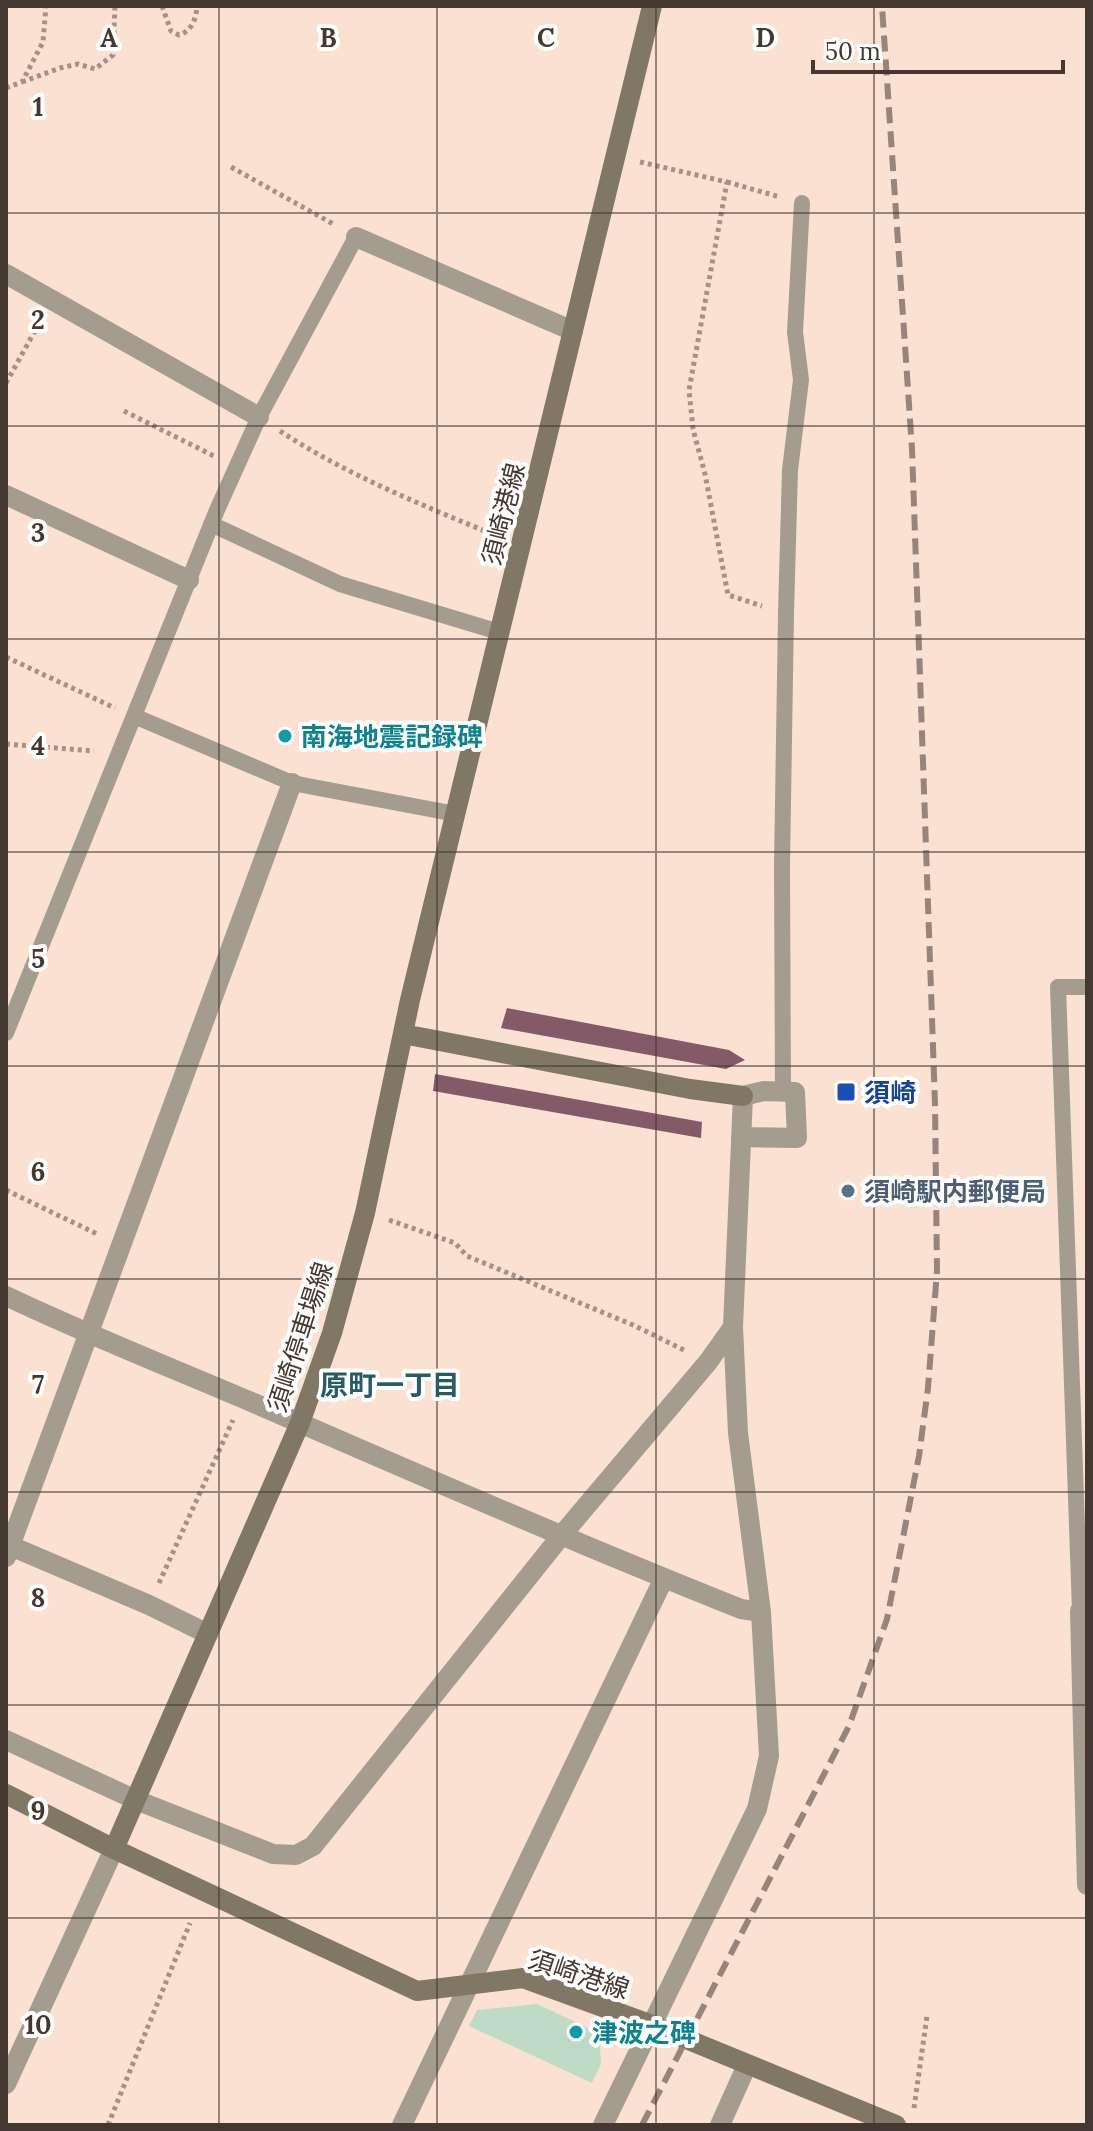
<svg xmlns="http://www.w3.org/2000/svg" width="1093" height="2131" viewBox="0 0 1093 2131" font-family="Lora,'Noto Sans JP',serif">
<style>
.green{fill:#bedbc6}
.building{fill:#845a68}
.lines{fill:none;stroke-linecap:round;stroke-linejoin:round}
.path{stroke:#a59186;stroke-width:5;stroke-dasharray:4 4;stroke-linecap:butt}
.service{stroke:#a39c8f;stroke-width:16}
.minor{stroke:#a39c8f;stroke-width:20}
.tertiary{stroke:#a39c8f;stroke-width:20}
.secondary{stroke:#817765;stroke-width:20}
.rail{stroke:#97847a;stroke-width:6;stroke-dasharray:16 8;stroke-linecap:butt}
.grid{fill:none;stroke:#453831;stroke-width:2;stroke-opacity:0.55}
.culture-dot{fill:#0f9aa8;stroke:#fff;stroke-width:3}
.transit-dot{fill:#1a4fb4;stroke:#fff;stroke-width:3}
.service-dot{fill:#5c6f8a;stroke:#fff;stroke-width:3}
.labels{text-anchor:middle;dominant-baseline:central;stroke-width:8;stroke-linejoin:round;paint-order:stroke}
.street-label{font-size:26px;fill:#453831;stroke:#fff}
.culture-label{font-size:26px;font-weight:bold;fill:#0d838f;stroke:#fff;text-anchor:start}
.transit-label{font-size:26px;font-weight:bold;fill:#164399;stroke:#fff;text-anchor:start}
.service-label{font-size:26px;font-weight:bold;fill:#4e5e75;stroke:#fff;text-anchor:start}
.neighbourhood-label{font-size:28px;font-weight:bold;fill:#245e62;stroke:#fff}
.grid-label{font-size:26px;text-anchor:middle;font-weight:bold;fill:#453831;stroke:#fff;stroke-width:8;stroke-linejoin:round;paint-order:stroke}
</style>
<rect width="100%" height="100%" fill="#fbe1d2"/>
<path class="green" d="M 537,2004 L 599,2033 L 601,2064 L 592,2083 L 469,2026 L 477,2010 Z"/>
<path class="building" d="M 507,1008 L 729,1050 L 745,1060 L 726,1069 L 501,1028 Z
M 435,1074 L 702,1122 L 701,1138 L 433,1091 Z"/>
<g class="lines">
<path class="path" d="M 162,6 L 171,31 L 179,35 C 192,31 196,19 197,6
M 22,82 L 60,68 L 78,64 L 95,69 L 113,55 L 115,6
M 6,88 L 22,82 L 43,42 L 46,6
M 640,162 L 727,182 L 689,390 L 693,429 L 705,474 L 728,595 L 762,606
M 231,167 L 335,225
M 727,182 L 780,197
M 6,383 L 40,322
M 124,411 L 216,457
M 280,431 C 347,475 424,506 497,536
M 6,657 L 115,708
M 6,744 L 94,751
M 6,1190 L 99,1235
M 389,1220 L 455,1243 L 467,1256 L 633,1325 L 686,1351
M 159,1583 L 233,1420
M 914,2108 L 927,2016
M 108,2125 L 190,1923"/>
<path class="service" d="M 211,524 L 340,584 L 499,632
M 134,716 L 292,783 L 456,814
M 1087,987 L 1058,987 L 1080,1611 L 1087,1610
M 6,1033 L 217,510 L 259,417 L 356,237
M 783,1092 L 782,866 L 786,613 L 790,470 L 801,380 L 795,332 L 802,203"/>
<path class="minor" d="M 356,237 L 573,331
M 6,274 L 259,417
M 6,495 L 189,580
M 6,1296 C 88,1335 172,1368 256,1404 C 417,1474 578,1544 741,1609 L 761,1612
M 6,1544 L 149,1605 L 208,1634
M 6,1557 L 292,783
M 1080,1611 L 1087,1885
M 6,1740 L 136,1800 L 273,1854 L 296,1855 L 313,1846 L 561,1536 L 708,1362 L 733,1327
M 402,2125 L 664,1578
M 603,2125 L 757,1809 L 769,1756 L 761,1612 L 738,1433 L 733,1327 L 743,1096 L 764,1091 L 795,1092 L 797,1138 L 741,1137
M 720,2125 L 747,2065"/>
<path class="tertiary" d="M 6,2084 L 114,1849"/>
<path class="secondary" d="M 403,1034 L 690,1089 L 743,1096
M 6,1794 L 114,1849 L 417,1991 L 523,1978 L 652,2025 L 896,2125
M 114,1849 L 300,1423 L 332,1333 L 365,1213 L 410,1000 L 652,6"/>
<path class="rail" d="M 642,2125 L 849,1726 L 887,1619 L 919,1456 L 928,1388 L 937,1271 L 935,1104 L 912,449 L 882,6"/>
</g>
<path class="grid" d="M 219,6 L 219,2125M 437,6 L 437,2125M 656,6 L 656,2125M 874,6 L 874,2125M 6,213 L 1087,213M 6,426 L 1087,426M 6,639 L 1087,639M 6,852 L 1087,852M 6,1066 L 1087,1066M 6,1279 L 1087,1279M 6,1492 L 1087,1492M 6,1705 L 1087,1705M 6,1918 L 1087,1918"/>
<g class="culture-dot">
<circle cx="285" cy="736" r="8"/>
<circle cx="576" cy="2032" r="8"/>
</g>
<rect class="transit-dot" x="836" y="1082" width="20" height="20" rx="4"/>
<circle class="service-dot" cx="848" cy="1191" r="8"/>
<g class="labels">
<g class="street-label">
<text transform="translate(503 514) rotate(-76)">須崎港線</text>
<text transform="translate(300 1337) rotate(-72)">須崎停車場線</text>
<text transform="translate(579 1974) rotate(18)">須崎港線</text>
</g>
<g class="culture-label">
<text x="301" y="736">南海地震記録碑</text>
<text x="592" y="2032">津波之碑</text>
</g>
<g class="transit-label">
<text x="864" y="1092">須崎</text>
</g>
<g class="service-label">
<text x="864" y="1191">須崎駅内郵便局</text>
</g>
<g class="neighbourhood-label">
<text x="390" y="1385">原町一丁目</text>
</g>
</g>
<g class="grid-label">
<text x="109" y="47">A</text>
<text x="328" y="47">B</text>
<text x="546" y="47">C</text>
<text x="765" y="47">D</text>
<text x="38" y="116">1</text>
<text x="38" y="329">2</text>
<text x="38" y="542">3</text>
<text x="38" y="755">4</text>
<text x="38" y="968">5</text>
<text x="38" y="1181">6</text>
<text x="38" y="1394">7</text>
<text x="38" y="1607">8</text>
<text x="38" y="1820">9</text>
<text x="38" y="2034">10</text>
</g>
<rect width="1093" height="2131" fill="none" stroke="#453831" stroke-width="16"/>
<path d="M813 60v12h250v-12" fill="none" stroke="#453831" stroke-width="4"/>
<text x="825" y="60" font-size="24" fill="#453831" stroke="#ffffff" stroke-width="6" paint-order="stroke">50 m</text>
</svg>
